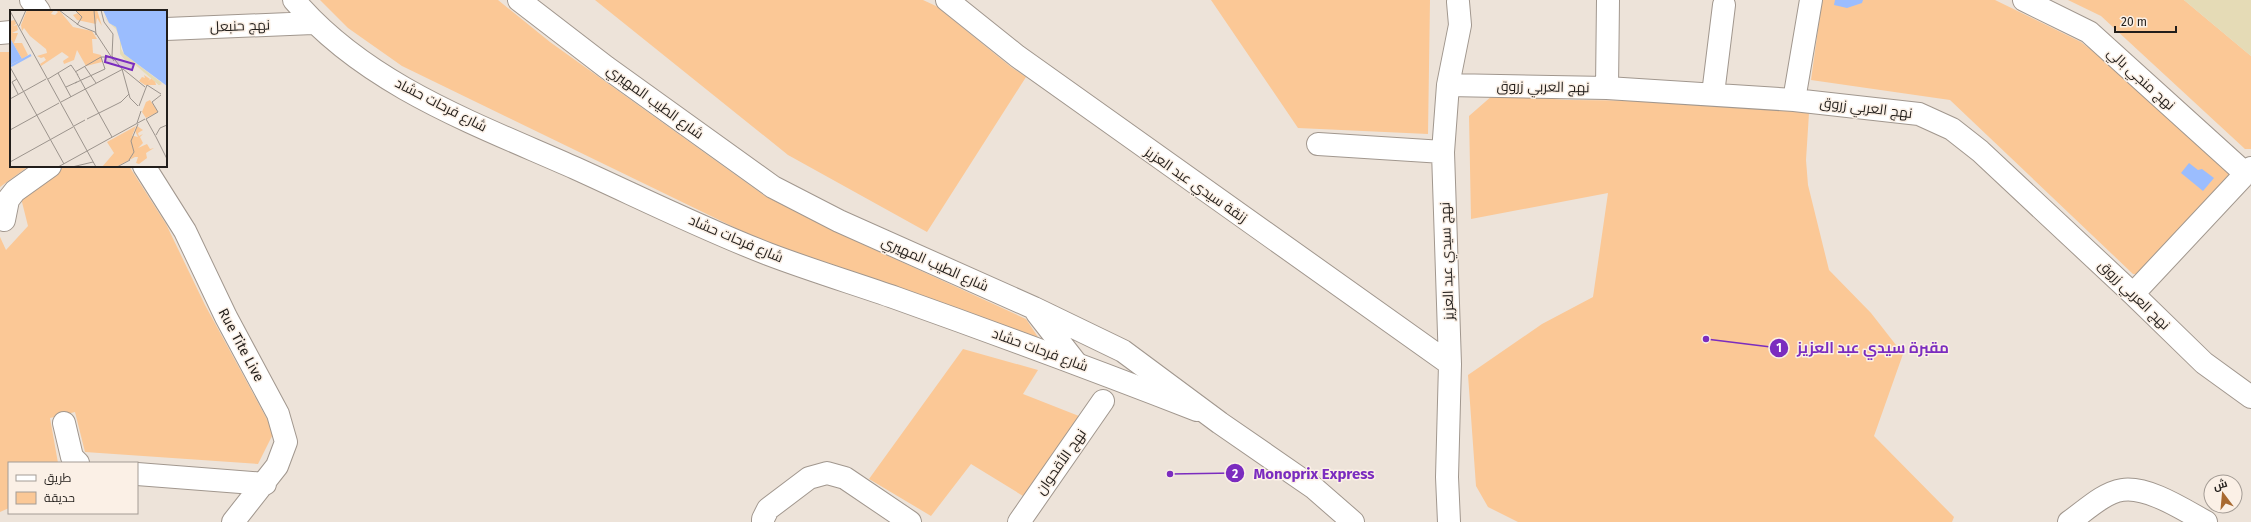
<svg xmlns="http://www.w3.org/2000/svg" width="2251" height="522" viewBox="0 0 2251 522" font-family="'Fira Sans',Cairo,sans-serif">
<style>
.green{fill:#fbc896}
.sand{fill:#e5dbb6}
.water{fill:#9bbdfe}
.lines{fill:none;stroke-linecap:round;stroke-linejoin:round}
.minor-casing{stroke:#a1978e;stroke-width:24}
.tertiary-casing{stroke:#a1978e;stroke-width:24}
.secondary-casing{stroke:#a1978e;stroke-width:24}
.minor{stroke:#fff;stroke-width:22}
.tertiary{stroke:#fff;stroke-width:22}
.secondary{stroke:#fff;stroke-width:22}
.labels{text-anchor:middle;dominant-baseline:central;stroke-width:3;stroke-linejoin:round;paint-order:stroke}
.street-label{font-size:14px;fill:#221e1b;stroke:#fbf0e6}
.inset-river{fill:none;stroke:#9bbdfe;stroke-width:2}
.inset-road{fill:none;stroke:#9c948d;stroke-width:1}
.view{fill:#7b2cbf;fill-opacity:0.15;stroke:#7b2cbf;stroke-width:2}
.inset-edge{fill:none;stroke:#221e1b;stroke-width:2}
.leader{fill:none;stroke:#7b2cbf;stroke-width:1.5}
.callout-dot{fill:#7b2cbf;stroke:#fbf0e6;stroke-width:1.5}
.mark-label{font-size:12px;text-anchor:middle;font-weight:bold;fill:#fff}
.callout-label{font-size:15px;text-anchor:middle;font-weight:bold;fill:#7b2cbf;stroke:#fbf0e6;stroke-width:3;stroke-linejoin:round;paint-order:stroke}
</style>
<rect width="100%" height="100%" fill="#ede3d9"/>
<path class="green" d="M 320,0 L 498,0 L 550,42 L 765,196 L 834,231 L 1026,319 L 1040,340 L 781,250 L 402,66 L 348,28 Z
M 595,0 L 923,0 L 936,6 L 1011,67 L 1026,77 L 927,232 L 788,155 Z
M 1211,0 L 1430,0 L 1428,134 L 1298,128 Z
M 1822,0 L 1995,0 L 2081,42 L 2143,91 L 2230,172 L 2229,183 L 2140,274 L 2133,274 L 1950,100 L 1811,80 Z
M 2068,0 L 2184,0 L 2251,56 L 2251,149 L 2245,149 L 2101,16 Z
M 0,52 L 11,52 L 11,166 L 29,166 L 0,187 Z
M 1493,95 L 1568,100 L 1688,101 L 1809,113 L 1806,160 L 1808,185 L 1829,270 L 1871,313 L 1903,354 L 1874,436 L 1954,517 L 1952,522 L 1518,522 L 1488,507 L 1476,486 L 1468,375 L 1542,324 L 1593,297 L 1608,193 L 1471,219 L 1469,116 Z
M 65,166 L 129,166 L 166,224 L 205,305 L 274,432 L 258,464 L 85,452 L 75,412 L 50,418 L 58,463 L 9,463 L 9,508 L 0,512 L 0,237 L 6,250 L 28,226 L 21,198 Z
M 963,349 L 1038,370 L 1023,394 L 1084,418 L 1028,499 L 971,464 L 931,516 L 869,479 Z"/>
<path class="sand" d="M 2184,0 L 2251,0 L 2251,56 Z"/>
<path class="water" d="M 1835,0 L 1863,0 L 1862,3 L 1847,8 L 1834,5 Z
M 2189,163 L 2198,170 L 2202,169 L 2214,178 L 2203,191 L 2181,173 Z"/>
<g class="lines">
<g class="minor-casing">
<path id="minor" d="M 31,0 L 39,11
M 947,0 L 1017,56 L 1450,364
M 2024,0 L 2089,32 L 2246,174
M 1448,85 L 1607,88 L 1794,100 L 1919,114 L 1952,129 L 1980,151 L 2133,294 L 2204,363 L 2251,397
M 1607,88 L 1608,0
M 1713,94 L 1724,5
M 1794,100 L 1811,0
M 1318,144 L 1443,152
M 144,166 L 185,231 L 226,317 L 278,414 L 286,442 L 277,466 L 233,522
M 4,220 L 8,200 L 15,191 L 50,166
M 2133,294 L 2251,168
M 64,423 L 72,457 L 78,463
M 137,474 L 265,484
M 763,522 L 763,519 L 768,509 L 809,478 L 827,473 L 845,478 L 910,522
M 1019,522 L 1103,401
M 1449,522 L 1447,477 L 1450,364 L 1443,152 L 1448,85 L 1460,25 L 1458,2
M 2069,522 C 2085,511 2103,493 2122,490 C 2148,486 2184,510 2206,522"/>
</g>
<g class="tertiary-casing">
<path id="tertiary" d="M 294,0 C 366,85 476,124 575,168 C 639,197 703,229 768,254 C 810,270 853,283 896,298 C 997,334 1097,371 1197,410
M 166,29 L 313,23
M 0,33 L 11,32"/>
</g>
<g class="secondary-casing">
<path id="secondary" d="M 519,0 L 606,67 L 773,187 L 839,221 L 1034,308 L 1123,351 L 1220,423 L 1314,488 L 1353,522
M 1037,313 L 1076,363"/>
</g>
<use href="#minor" class="minor"/>
<use href="#tertiary" class="tertiary"/>
<use href="#secondary" class="secondary"/>
</g>
<g class="labels">
<g class="street-label">
<text transform="translate(240 26) rotate(-2)">نهج حنبعل</text>
<text transform="translate(2141 79) rotate(42)">نهج منجي بالي</text>
<text transform="translate(1543 87) rotate(1)">نهج العربي زروق</text>
<text transform="translate(655 102) rotate(36)">شارع الطيب المهيري</text>
<text transform="translate(441 105) rotate(27)">شارع فرحات حشاد</text>
<text transform="translate(1866 108) rotate(7)">نهج العربي زروق</text>
<text transform="translate(1196 185) rotate(35)">زنقة سيدي عبد العزيز</text>
<text transform="translate(736 239) rotate(23)">شارع فرحات حشاد</text>
<text transform="translate(1447 261) rotate(-92)">نهج سيدي عبد العزيز</text>
<text transform="translate(935 264) rotate(24)">شارع الطيب المهيري</text>
<text transform="translate(2134 295) rotate(44)">نهج العربي زروق</text>
<text transform="translate(241 345) rotate(62)">Rue Tite Live</text>
<text transform="translate(1040 350) rotate(20)">شارع فرحات حشاد</text>
<text transform="translate(1061 462) rotate(-55)">نهج الأقحوان</text>
</g>
</g>
<g transform="translate(10 10)">
<rect width="157" height="157" fill="#ede3d9"/>
<path d="M 17,0 L 44,0 L 41,4 L 45,5 L 48,2 L 45,0 L 49,0 L 63,17 L 82,21 L 87,29 L 82,29 L 83,43 L 91,45 L 92,52 L 76,56 L 67,40 L 64,50 L 54,54 L 53,51 L 59,47 L 52,42 L 31,56 L 30,54 L 36,50 L 34,47 L 31,48 L 27,46 L 37,43 L 36,39 L 20,26 L 14,18 L 12,21 L 11,15 ZM 66,0 L 87,0 L 92,16 L 87,8 L 86,14 L 67,10 L 63,5 L 68,3 ZM 5,10 L 6,14 L 3,16 L 7,15 L 8,20 L 2,23 L 8,23 L 4,33 L 12,33 L 18,45 L 12,49 L 0,28 L 0,11 ZM 134,65 L 140,69 L 138,71 L 141,69 L 141,68 L 149,75 L 152,74 L 150,75 L 145,71 L 146,75 L 135,75 L 129,71 L 132,67 L 135,68 ZM 140,90 L 148,102 L 136,108 L 132,102 L 136,92 ZM 126,116 L 122,126 L 119,125 L 128,127 L 125,121 L 127,116 L 133,120 L 128,123 L 129,126 L 133,124 L 130,127 L 133,133 L 128,138 L 137,134 L 140,139 L 144,138 L 136,143 L 137,148 L 129,154 L 126,153 L 128,147 L 125,147 L 106,157 L 92,157 L 104,143 L 97,132 Z" fill="#fbc896"/>
<path d="M 94,5 L 99,13 L 106,17 L 111,29 L 111,39 L 114,44 L 152,73 L 149,75 L 122,52 L 115,50 L 110,44 L 110,29 L 106,19 L 97,11 Z" fill="#e5dbb6"/>
<path d="M 93,0 L 157,0 L 157,76 L 114,44 L 106,17 L 99,13 ZM 0,28 L 12,49 L 0,55 Z" fill="#9bbdfe"/>
<path class="inset-river" d="M 1,56 L 21,45"/>
<path class="inset-road" d="M 49,0 L 70,16 L 85,22 L 104,51M 65,0 L 72,7 L 67,15M 84,0 L 86,25M 91,0 L 94,12 L 103,24 L 102,46 L 112,59 L 120,88 L 128,96M 0,1 L 86,157M 9,16 L 16,0M 0,57 L 54,154M 75,57 L 86,73M 65,62 L 91,47M 48,63 L 61,87M 67,64 L 102,127M 7,69 L 2,72 L 8,84M 38,69 L 61,55 L 68,65M 65,73 L 95,59 L 91,47 L 100,47M 137,75 L 151,84M 56,77 L 67,72M 0,89 L 36,69M 51,92 L 113,59 L 135,77M 129,96 L 137,75M 77,109 L 111,92 L 119,84M 136,109 L 148,102 L 142,92 L 151,85M 136,109 L 146,127M 127,113 L 131,101M 64,116 L 75,110M 0,120 L 49,93M 146,125 L 150,118 L 157,115M 146,127 L 157,149M 119,150 L 124,142 L 121,131 L 128,114M 0,152 L 63,117M 48,157 L 135,109M 62,157 L 83,152M 107,157 L 120,150"/>
<path class="view" d="M 96,46 L 124,54 L 122,60 L 95,52 Z"/>
<rect width="157" height="157" class="inset-edge"/>
</g>
<path class="leader" d="M1706 339L1779 348M1170 474L1235 473"/>
<g class="callout-dot">
<circle cx="1706" cy="339" r="4"/>
<circle cx="1170" cy="474" r="4"/>
<circle cx="1779" cy="348" r="10"/>
<circle cx="1235" cy="473" r="10"/>
</g>
<g class="mark-label">
<text x="1779" y="352">1</text>
<text x="1235" y="478">2</text>
</g>
<g class="callout-label">
<text x="1873" y="353">مقبرة سيدي عبد العزيز</text>
<text x="1314" y="479">Monoprix Express</text>
</g>
<rect x="8" y="462" width="130" height="52" fill="#fbf0e6" stroke="#a49c95"/>
<rect x="16" y="475" width="20" height="6" fill="#ffffff" stroke="#a49c95"/>
<text x="44" y="482" font-size="12" fill="#221e1b">طريق</text>
<rect x="16" y="492" width="20" height="12" fill="#fbc896" stroke="#a49c95"/>
<text x="44" y="502" font-size="12" fill="#221e1b">حديقة</text>
<g transform="translate(2223 494) rotate(344)"><circle r="19" fill="#fbf0e6" stroke="#a49c95"/>
<path d="M0-3L7 15L0 10L-7 15Z" fill="#a86930"/>
<text y="-6" font-size="11" font-weight="bold" text-anchor="middle" fill="#221e1b">ش</text>
</g>
<path d="M2115 26v6h61v-6" fill="none" stroke="#221e1b" stroke-width="2"/>
<text x="2121" y="26" font-size="12" fill="#221e1b" stroke="#fbf0e6" stroke-width="3" paint-order="stroke">20 m</text>
</svg>
